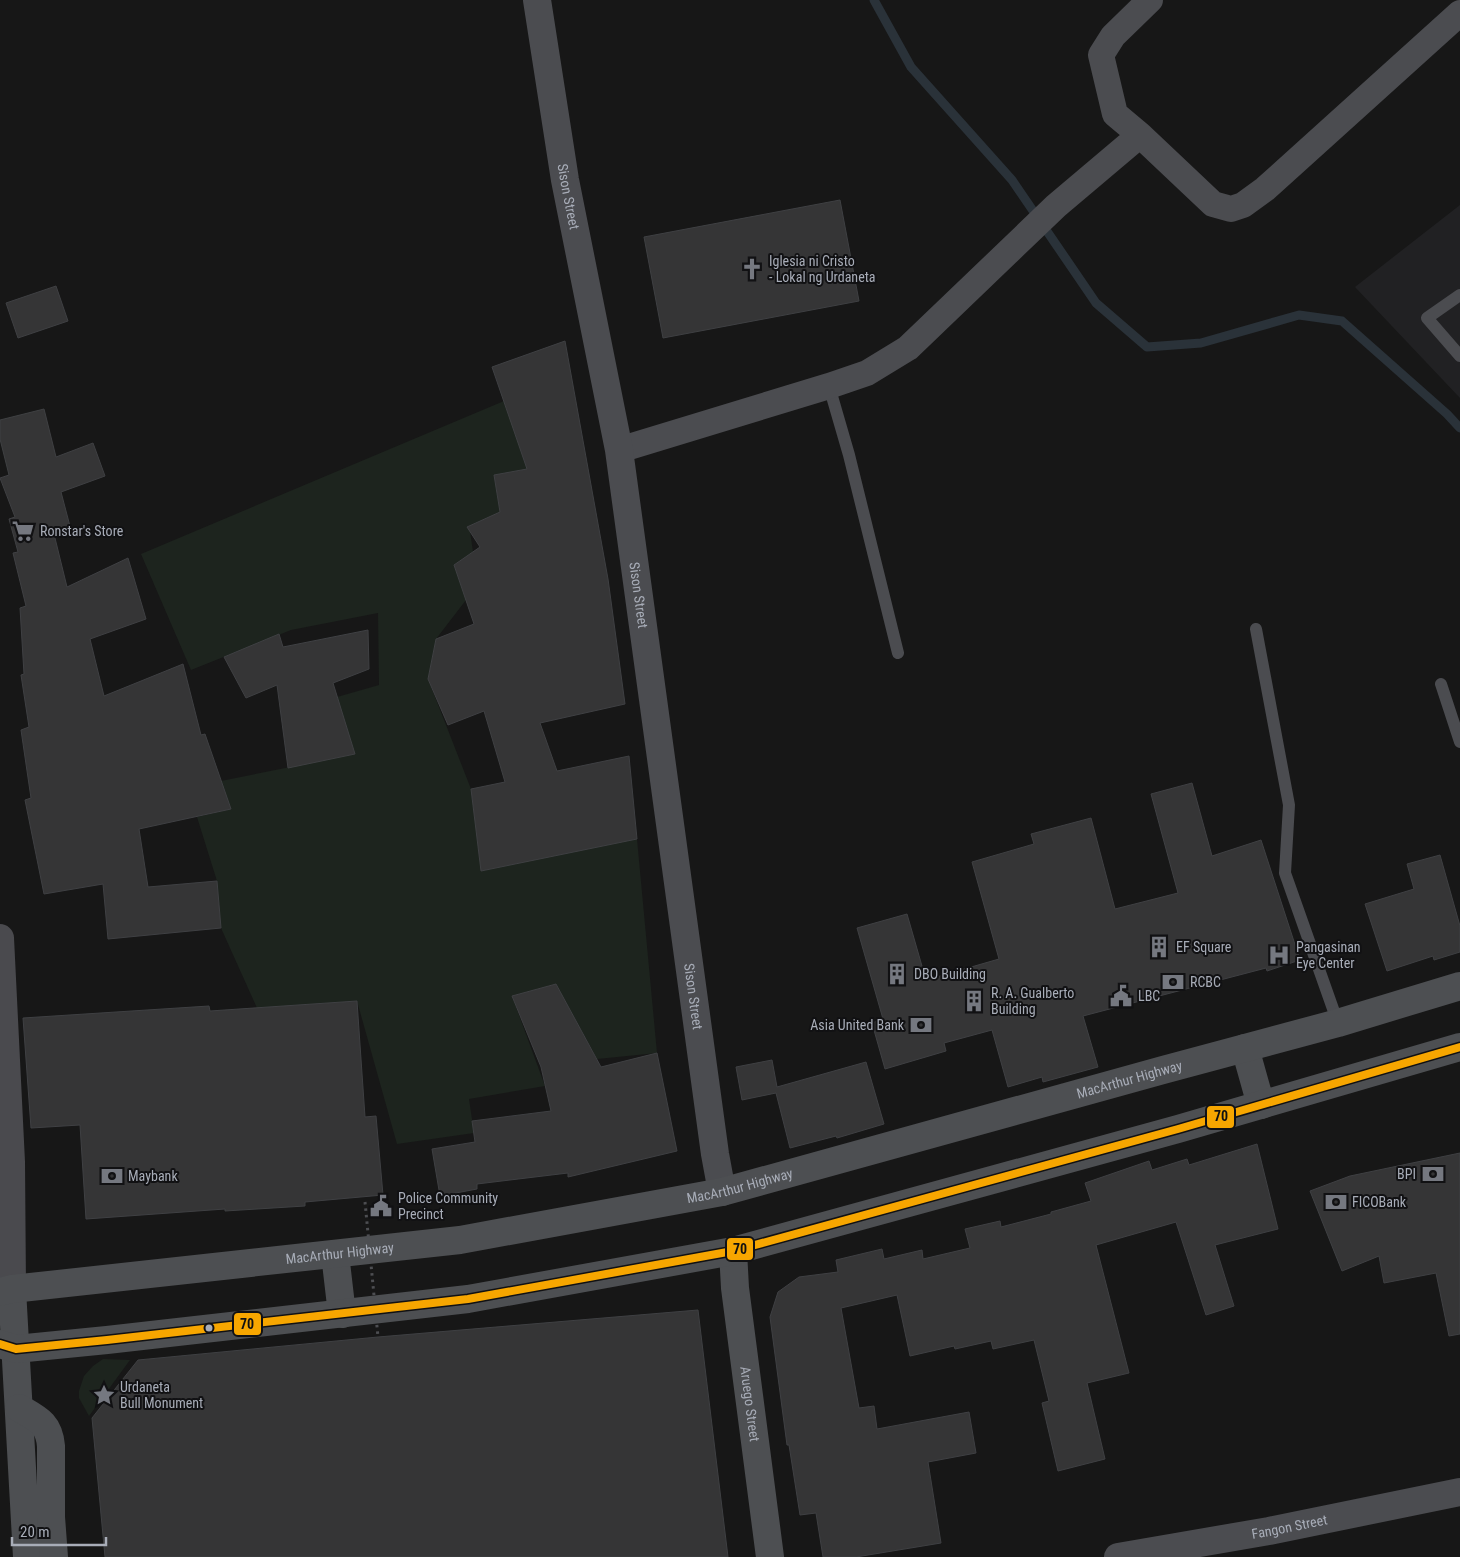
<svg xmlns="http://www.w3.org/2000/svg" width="1460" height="1557" viewBox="0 0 1460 1557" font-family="'Roboto Condensed',sans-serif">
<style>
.built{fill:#212123}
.green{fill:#1d241e}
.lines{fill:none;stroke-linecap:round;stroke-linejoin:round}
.stream{stroke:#2a3239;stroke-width:9}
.building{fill:#353536;stroke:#3f4043}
.service{stroke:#4b4c50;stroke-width:12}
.minor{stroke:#4b4c50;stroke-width:26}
.tertiary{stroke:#4b4c50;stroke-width:28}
.secondary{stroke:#4a4a4e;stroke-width:28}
.primary{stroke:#4d4f52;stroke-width:28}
.path-bridge{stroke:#4d4e52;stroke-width:3;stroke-dasharray:2.5 4;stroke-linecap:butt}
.bus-1-casing{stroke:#111113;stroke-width:11}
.bus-1{stroke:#f7a600;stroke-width:8}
.bus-dot{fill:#a8adb8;stroke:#111113;stroke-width:2}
.labels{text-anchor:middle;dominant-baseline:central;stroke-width:4;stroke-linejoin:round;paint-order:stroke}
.street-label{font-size:14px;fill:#a8adb8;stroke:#111113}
.poi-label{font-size:14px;fill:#a8adb8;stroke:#111113;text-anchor:start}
.line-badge{stroke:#111113;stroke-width:2}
.pale-badge-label{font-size:14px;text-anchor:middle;font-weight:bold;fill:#111}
</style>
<rect width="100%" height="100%" fill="#171717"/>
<path class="built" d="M 1460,205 L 1460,398 L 1355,287 Z"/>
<path class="green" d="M 504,401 L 527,469 L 494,475 L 500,512 L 470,531 L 473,552 L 454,565 L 466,600 L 436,639 L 428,679 L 471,789 L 481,871 L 637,839 L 657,1053 L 597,1059 L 556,984 L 512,996 L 545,1086 L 469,1099 L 474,1133 L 397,1144 L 357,1001 L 257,1008 L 221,928 L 217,881 L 197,817 L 231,809 L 221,781 L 355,754 L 337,697 L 379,685 L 378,613 L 291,630 L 191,670 L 141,554 Z
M 103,1359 L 130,1360 L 89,1416 L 79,1398 L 79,1391 L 84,1376 L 93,1366 Z"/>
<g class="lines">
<path class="stream" d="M 874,0 L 911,67 L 1012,180 L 1096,303 L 1147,347 L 1201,343 L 1299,315 L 1342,321 L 1447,414 L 1460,428"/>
</g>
<path class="building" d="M 840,200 L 859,301 L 663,338 L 644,237 Z
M 56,286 L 68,321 L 18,338 L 6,303 Z
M 565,341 L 608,579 L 625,704 L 540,723 L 557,771 L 629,756 L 637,839 L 481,871 L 471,789 L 505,782 L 484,711 L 448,725 L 428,679 L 436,639 L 474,624 L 454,565 L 480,547 L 467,527 L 500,512 L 494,475 L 527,469 L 492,367 Z
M 44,409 L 56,457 L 93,443 L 105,476 L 61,492 L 71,530 L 54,534 L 67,587 L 128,558 L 146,619 L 90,639 L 104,696 L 183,664 L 201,735 L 205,734 L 231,809 L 139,829 L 148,887 L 217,881 L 221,928 L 108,939 L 103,884 L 44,894 L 25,800 L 31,798 L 21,730 L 29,727 L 21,675 L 24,674 L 20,608 L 26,606 L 13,553 L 18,552 L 9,519 L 15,517 L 0,478 L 9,475 L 0,439 L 0,420 Z
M 368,630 L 369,669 L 333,683 L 355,754 L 288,768 L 277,685 L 246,698 L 224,657 L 279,634 L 283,647 Z
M 1192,783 L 1212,856 L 1261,840 L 1300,960 L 1267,971 L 1266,968 L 1083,1016 L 1098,1067 L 1043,1082 L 1042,1077 L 1008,1087 L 992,1030 L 944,1043 L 946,1051 L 885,1069 L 872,1023 L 883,1019 L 857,928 L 907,914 L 926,980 L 999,959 L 972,862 L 1034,844 L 1031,834 L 1091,818 L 1115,909 L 1178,893 L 1151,794 Z
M 1440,855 L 1460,926 L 1460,952 L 1434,960 L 1433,956 L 1387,971 L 1365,904 L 1414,889 L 1407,864 Z
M 556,984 L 601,1067 L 657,1053 L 677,1151 L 568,1177 L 568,1173 L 477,1184 L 477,1189 L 440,1196 L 432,1149 L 475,1142 L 472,1121 L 551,1111 L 541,1067 L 512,996 Z
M 357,1001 L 365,1117 L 376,1116 L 383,1195 L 305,1202 L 305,1206 L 225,1211 L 225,1209 L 86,1219 L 80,1125 L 31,1128 L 23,1018 L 209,1006 L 210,1011 Z
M 772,1060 L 777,1087 L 866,1062 L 884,1124 L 837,1138 L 836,1136 L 790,1148 L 776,1093 L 742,1100 L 736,1067 Z
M 1257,1144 L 1278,1229 L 1215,1245 L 1234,1306 L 1206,1315 L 1176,1222 L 1096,1245 L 1129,1373 L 1087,1383 L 1105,1459 L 1058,1471 L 1042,1403 L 1049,1401 L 1034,1340 L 993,1349 L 991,1341 L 955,1349 L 954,1346 L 910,1356 L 897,1295 L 841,1308 L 859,1408 L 874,1406 L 877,1429 L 969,1412 L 976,1453 L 928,1462 L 941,1543 L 856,1557 L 823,1557 L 816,1513 L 800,1515 L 789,1445 L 787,1445 L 770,1317 L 778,1292 L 799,1277 L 838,1272 L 836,1260 L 882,1249 L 884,1259 L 922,1250 L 923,1259 L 970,1248 L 965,1229 L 1000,1221 L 1001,1227 L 1051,1214 L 1051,1212 L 1091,1201 L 1085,1183 L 1149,1161 L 1152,1170 L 1187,1159 L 1189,1165 Z
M 1460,1153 L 1460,1334 L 1449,1336 L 1436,1273 L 1384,1283 L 1379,1256 L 1342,1271 L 1310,1191 L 1350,1176 Z
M 698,1310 L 728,1557 L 105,1557 L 92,1418 L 138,1360 L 378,1337 Z"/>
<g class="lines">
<path class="service" d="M 1460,295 L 1427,318 L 1460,356
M 829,386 L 849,455 L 898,653
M 1256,629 L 1289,805 L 1285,873 L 1338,1023
M 1441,684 L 1460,742"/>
<path class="minor" d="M 1140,135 L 1115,114 L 1101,55 L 1113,36 L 1150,0
M 619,450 L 829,386 L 867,373 L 908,348 L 1056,206 L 1140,135 L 1213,204 L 1231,209 L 1243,205 L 1265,189 L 1460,13"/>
<g class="tertiary">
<path id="s1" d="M 537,0 L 565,180 L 619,450 L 715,1154 L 722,1192"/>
<path id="s2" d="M 1118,1557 L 1269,1531 L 1460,1492"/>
</g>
<path class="secondary" d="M 0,938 L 11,1162 L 12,1289"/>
<g class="primary">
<path d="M 1245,1048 L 1261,1105"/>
<path id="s3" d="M 733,1251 L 735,1288 L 770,1557"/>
<path d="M 335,1254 L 342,1314"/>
<path d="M 12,1289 L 27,1557"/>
<path id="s4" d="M 0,1292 L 12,1289 L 460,1240 L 722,1192 L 1163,1070 L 1338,1023 L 1460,986"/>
<path d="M 0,1344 L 16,1349 L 107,1340 L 468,1299 L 733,1251 L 1178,1129 L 1460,1047"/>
<path d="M 19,1408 C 38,1419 49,1423 51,1446 L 51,1517 L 54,1557"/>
</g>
<path class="path-bridge" d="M 365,1202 L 378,1337"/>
<g class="bus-1-casing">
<path id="bus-1" d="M 0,1344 L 16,1349 L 107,1340 L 468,1299 L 733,1251 L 1178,1129 L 1460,1047"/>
</g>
<use href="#bus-1" class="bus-1"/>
</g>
<defs>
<g id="church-bare" transform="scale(1.725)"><path d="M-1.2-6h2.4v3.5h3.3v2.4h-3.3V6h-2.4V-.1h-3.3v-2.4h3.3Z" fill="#757880" stroke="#111113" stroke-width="2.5" paint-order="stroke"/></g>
<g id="supermarket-bare" transform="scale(1.725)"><path d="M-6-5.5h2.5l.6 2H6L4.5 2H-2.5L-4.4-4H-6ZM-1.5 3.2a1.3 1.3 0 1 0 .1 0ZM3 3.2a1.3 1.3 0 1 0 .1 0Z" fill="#757880" stroke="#111113" stroke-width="2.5" paint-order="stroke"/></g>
<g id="building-bare" transform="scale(1.725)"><path d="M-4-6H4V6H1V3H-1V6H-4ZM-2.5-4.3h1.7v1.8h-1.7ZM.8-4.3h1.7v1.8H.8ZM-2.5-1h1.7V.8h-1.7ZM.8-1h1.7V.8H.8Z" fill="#757880" stroke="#111113" stroke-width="2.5" paint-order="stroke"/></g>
<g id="hospital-bare" transform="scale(1.725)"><path d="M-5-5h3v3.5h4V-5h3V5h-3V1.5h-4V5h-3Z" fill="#757880" stroke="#111113" stroke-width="2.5" paint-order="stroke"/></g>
<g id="bank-bare" transform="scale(1.725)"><path d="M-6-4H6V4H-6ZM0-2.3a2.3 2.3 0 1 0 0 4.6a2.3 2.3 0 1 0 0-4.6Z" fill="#757880" stroke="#111113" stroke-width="2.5" paint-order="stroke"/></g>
<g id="civic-bare" transform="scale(1.725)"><path d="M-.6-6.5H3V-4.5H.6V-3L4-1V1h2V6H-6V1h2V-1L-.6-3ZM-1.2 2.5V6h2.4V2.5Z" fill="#757880" stroke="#111113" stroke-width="2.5" paint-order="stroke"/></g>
<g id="sight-bare" transform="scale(1.725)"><path d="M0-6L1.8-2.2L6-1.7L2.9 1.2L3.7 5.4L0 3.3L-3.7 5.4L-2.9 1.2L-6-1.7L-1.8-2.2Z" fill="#757880" stroke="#111113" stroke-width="2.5" paint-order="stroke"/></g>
</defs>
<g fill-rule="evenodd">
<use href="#church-bare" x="752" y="269"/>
<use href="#supermarket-bare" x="23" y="531"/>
<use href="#building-bare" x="1159" y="947"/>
<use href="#hospital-bare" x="1279" y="955"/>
<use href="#building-bare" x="897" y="974"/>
<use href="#bank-bare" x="1173" y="982"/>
<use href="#civic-bare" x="1121" y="996"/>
<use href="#building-bare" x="974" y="1001"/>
<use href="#bank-bare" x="921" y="1025"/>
<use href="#bank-bare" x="1433" y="1174"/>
<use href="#bank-bare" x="112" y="1176"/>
<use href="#bank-bare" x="1336" y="1202"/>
<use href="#civic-bare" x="381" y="1206"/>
<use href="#sight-bare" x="104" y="1395"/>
</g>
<circle class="bus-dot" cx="209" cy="1328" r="4.5"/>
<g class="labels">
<g class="street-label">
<text stroke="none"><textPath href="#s1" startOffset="199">Sison Street</textPath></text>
<text stroke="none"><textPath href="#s1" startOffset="604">Sison Street</textPath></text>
<text stroke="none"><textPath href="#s1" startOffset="1009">Sison Street</textPath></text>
<text stroke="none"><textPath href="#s4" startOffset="1152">MacArthur Highway</textPath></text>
<text stroke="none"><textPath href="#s4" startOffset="748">MacArthur Highway</textPath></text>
<text stroke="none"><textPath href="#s4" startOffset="342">MacArthur Highway</textPath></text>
<text stroke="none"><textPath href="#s3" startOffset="154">Aruego Street</textPath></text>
<text stroke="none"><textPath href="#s2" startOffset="174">Fangon Street</textPath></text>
</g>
<g class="poi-label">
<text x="769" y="261">Iglesia ni Cristo<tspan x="769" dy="16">- Lokal ng Urdaneta</tspan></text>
<text x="40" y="531">Ronstar's Store</text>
<text x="1176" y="947">EF Square</text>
<text x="1296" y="947">Pangasinan<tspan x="1296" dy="16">Eye Center</tspan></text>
<text x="914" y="974">DBO Building</text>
<text x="1190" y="982">RCBC</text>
<text x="991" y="993">R. A. Gualberto<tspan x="991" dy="16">Building</tspan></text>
<text x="1138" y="996">LBC</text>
<text x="904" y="1025" text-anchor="end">Asia United Bank</text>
<text x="1416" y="1174" text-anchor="end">BPI</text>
<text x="128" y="1176">Maybank</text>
<text x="398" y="1198">Police Community<tspan x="398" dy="16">Precinct</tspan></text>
<text x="1352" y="1202">FICOBank</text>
<text x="120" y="1387">Urdaneta<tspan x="120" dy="16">Bull Monument</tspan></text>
</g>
</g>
<g class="line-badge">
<rect x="1206" y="1105" width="29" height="24" rx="5" fill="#f7a600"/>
<rect x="726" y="1237" width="28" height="24" rx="5" fill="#f7a600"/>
<rect x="233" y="1312" width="29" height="24" rx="5" fill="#f7a600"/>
</g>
<g class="pale-badge-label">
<text x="1221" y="1121">70</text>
<text x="740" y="1254">70</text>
<text x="247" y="1329">70</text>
</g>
<path d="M12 1537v8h94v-8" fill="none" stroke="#a8adb8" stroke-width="2.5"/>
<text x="20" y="1537" font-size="15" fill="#a8adb8" stroke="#111113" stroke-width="4" paint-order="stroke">20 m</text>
</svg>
